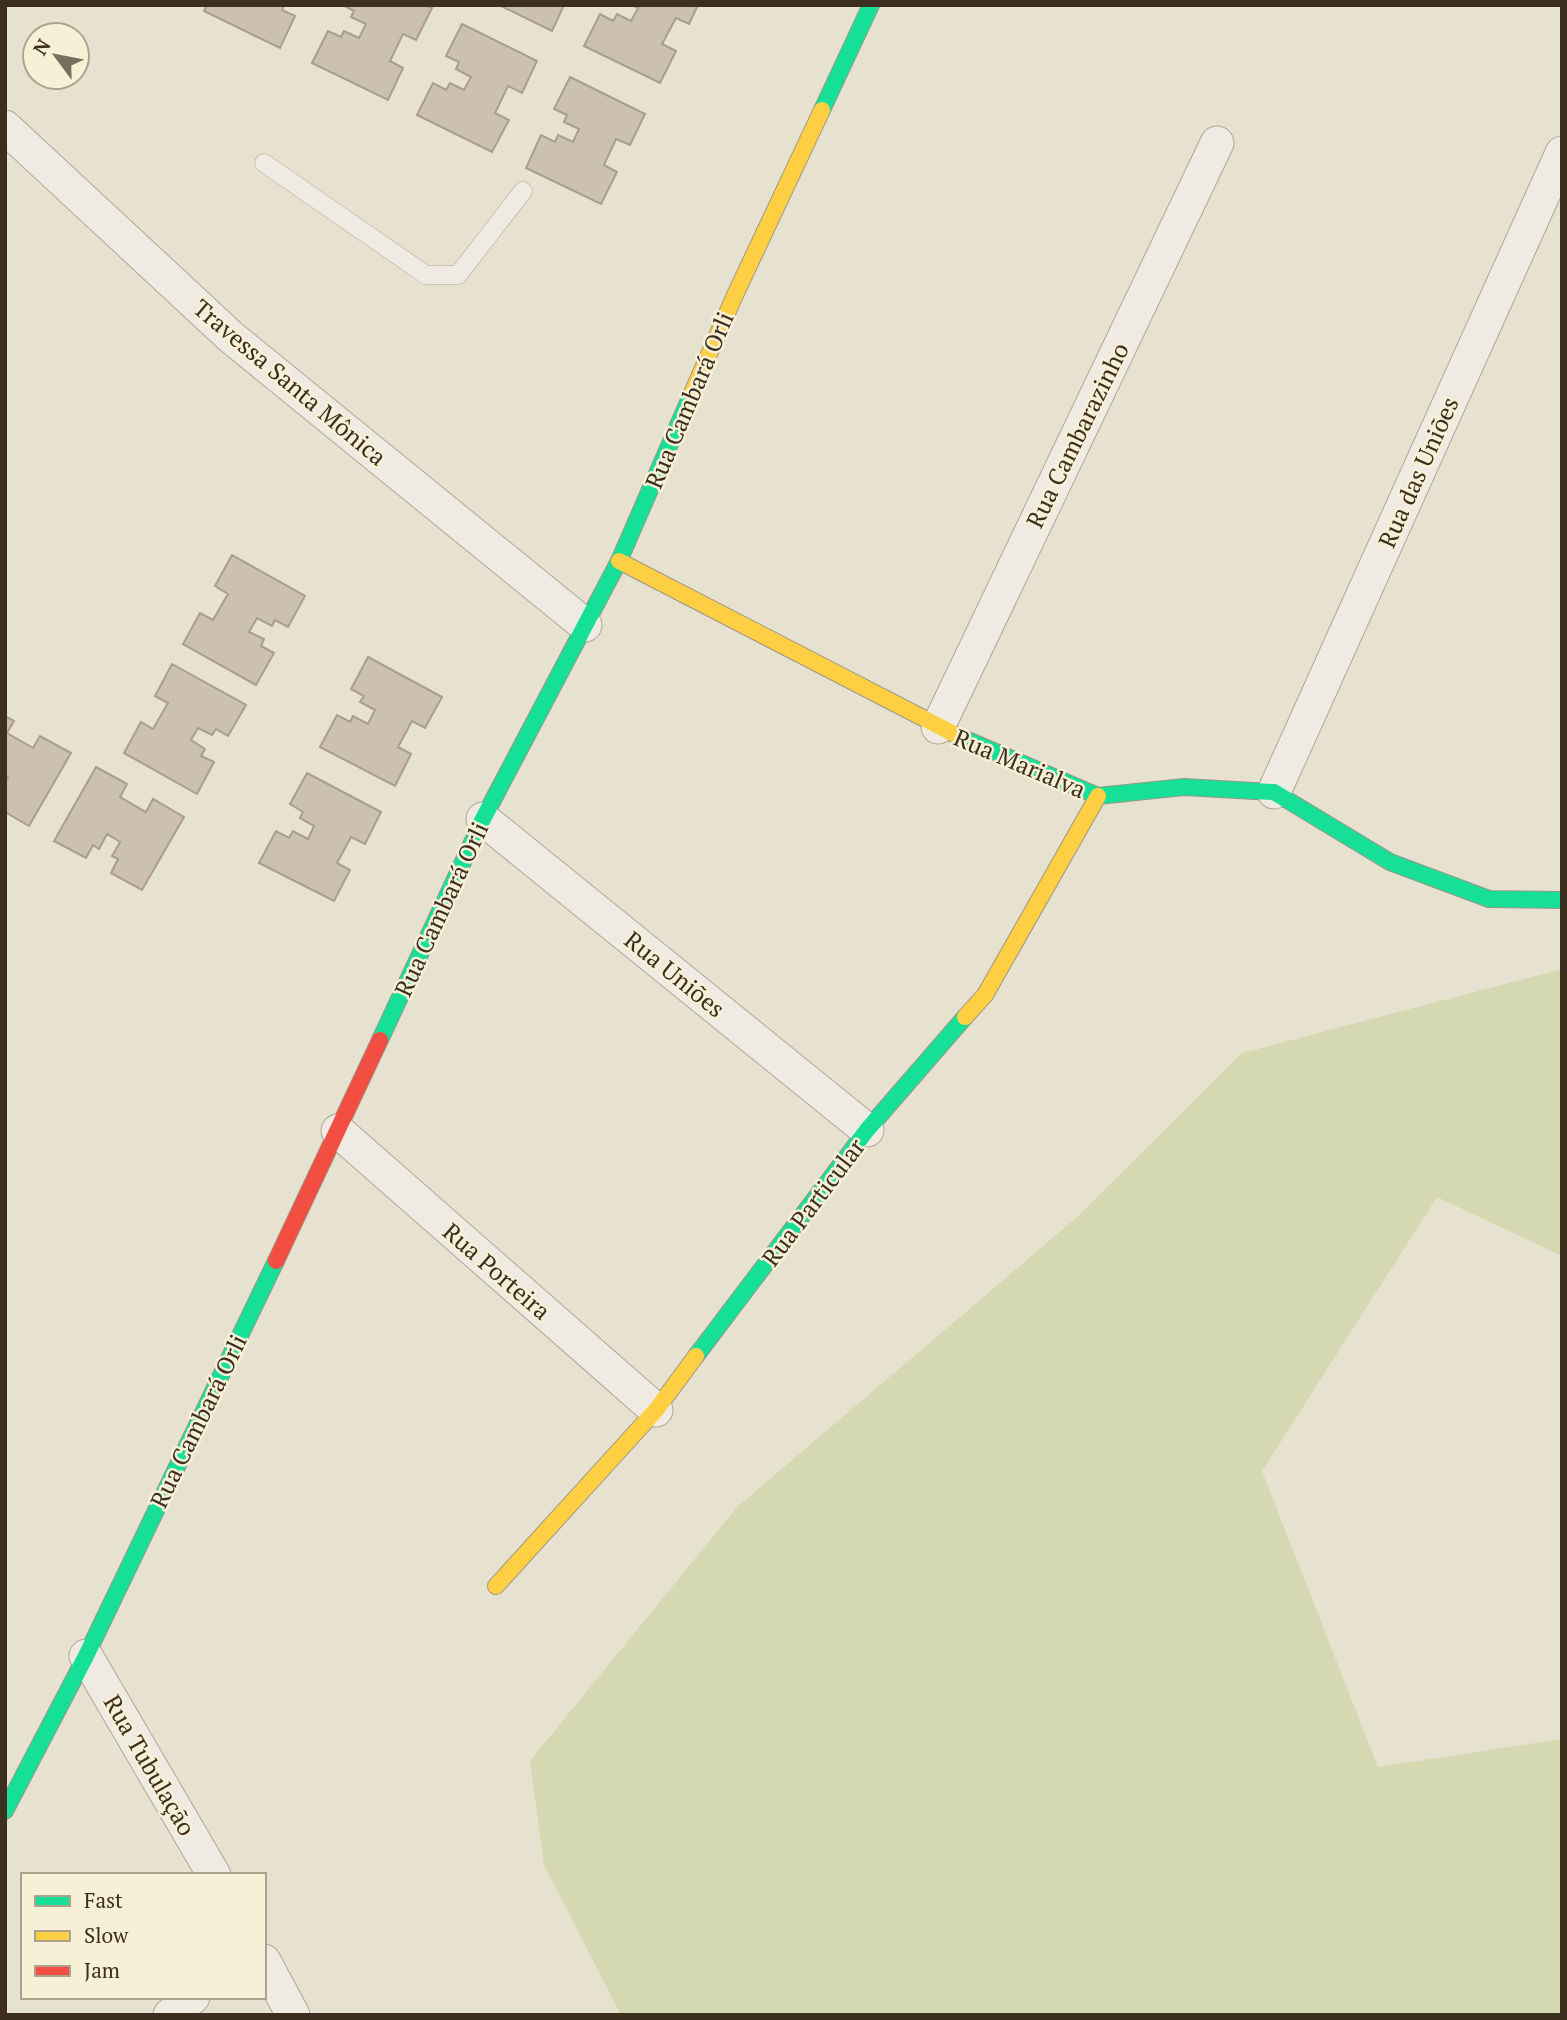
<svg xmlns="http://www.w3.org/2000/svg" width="1567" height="2020" viewBox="0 0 1567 2020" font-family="'PT Serif',serif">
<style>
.green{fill:#d5d9b1}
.building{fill:#ccc0b0;stroke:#a89d8e;stroke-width:2}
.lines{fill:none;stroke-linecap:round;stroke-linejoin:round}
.lane-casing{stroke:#ada798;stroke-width:19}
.street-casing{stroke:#ada798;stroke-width:35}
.fast-casing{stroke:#9c9688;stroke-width:18}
.slow-casing{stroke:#9c9688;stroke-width:18}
.jam-casing{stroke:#9c9688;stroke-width:18}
.lane{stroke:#efebe2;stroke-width:18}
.street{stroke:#efebe2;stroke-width:33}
.fast{stroke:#16e098;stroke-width:16}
.slow{stroke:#ffcf43;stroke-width:16}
.jam{stroke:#f24e42;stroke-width:16}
.labels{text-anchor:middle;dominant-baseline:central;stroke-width:5;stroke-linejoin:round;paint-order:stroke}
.street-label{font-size:24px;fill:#3d2f1f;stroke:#f8f0d6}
</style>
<rect width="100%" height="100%" fill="#e7e2d0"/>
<path class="green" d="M 1562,969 L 1562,1256 L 1437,1197 L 1262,1471 L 1378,1767 L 1562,1739 L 1562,2015 L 621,2015 L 544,1865 L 530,1761 L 737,1507 L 1076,1218 L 1242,1053 Z"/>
<path class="building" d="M 207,5 L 284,5 L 282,10 L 295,16 L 280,48 L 204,11 Z
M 343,5 L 425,5 L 432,8 L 416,40 L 403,34 L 390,61 L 403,68 L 388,100 L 312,63 L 328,31 L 341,37 L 344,31 L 359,38 L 366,24 L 351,17 L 354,11 Z
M 499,5 L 564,5 L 552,31 Z
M 632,5 L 698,5 L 689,24 L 676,18 L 662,44 L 676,51 L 660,83 L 584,46 L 600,14 L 613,21 L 617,14 L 631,21 L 638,8 Z
M 462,24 L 537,61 L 522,93 L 508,86 L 495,113 L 509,120 L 492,152 L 417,115 L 433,83 L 446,90 L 450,83 L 464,90 L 471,77 L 456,69 L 459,62 L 446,56 Z
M 570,77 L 645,114 L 630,145 L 616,139 L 604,165 L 617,172 L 601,204 L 526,168 L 541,135 L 555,142 L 558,135 L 573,142 L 579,129 L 564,122 L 567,115 L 554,109 Z
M 232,555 L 305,596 L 288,627 L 275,620 L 272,626 L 257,618 L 249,632 L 264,639 L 261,646 L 274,653 L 256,685 L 183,644 L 200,613 L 213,620 L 228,594 L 215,586 Z
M 368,657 L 442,697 L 425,728 L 412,721 L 398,747 L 411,754 L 395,786 L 320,747 L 337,715 L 350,722 L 353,716 L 368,724 L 375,710 L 360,702 L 364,696 L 351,689 Z
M 172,664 L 246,705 L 228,736 L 216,729 L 212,735 L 198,728 L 191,740 L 205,749 L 201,756 L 214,762 L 197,794 L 124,753 L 141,722 L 153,729 L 168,703 L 155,696 Z
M 5,716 L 14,721 L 7,733 L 33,748 L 40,736 L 71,753 L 29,826 L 5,812 L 5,782 L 8,778 L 5,776 Z
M 96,767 L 127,784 L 120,797 L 146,812 L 153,799 L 184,817 L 142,890 L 111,873 L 118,859 L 112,856 L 120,842 L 107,834 L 99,849 L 93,845 L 86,858 L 54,841 Z
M 307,773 L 381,812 L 365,844 L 351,837 L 337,863 L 350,870 L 334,901 L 259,863 L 276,831 L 289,838 L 293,831 L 308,839 L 314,826 L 300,818 L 303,812 L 290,804 Z"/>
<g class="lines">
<g class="lane-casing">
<path id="lane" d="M 264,163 L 426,275 L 458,275 L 523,191"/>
</g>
<g class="street-casing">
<path id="street" d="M 5,127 L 231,337 L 585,625
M 938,727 L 1217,143
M 1274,792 L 1562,153
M 483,819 L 867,1130
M 338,1131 L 656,1410
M 86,1656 L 214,1875
M 264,1961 L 293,2015
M 170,2015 L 193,1997"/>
</g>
<g class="fast-casing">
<path id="fast" d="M 822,110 L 871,5
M 956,735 L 1098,796 L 1184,787 L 1274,792 L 1390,862 L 1489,899 L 1562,900
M 380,1040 L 483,819 L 619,561 L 692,393
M 696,1356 L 867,1130 L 965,1017
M 5,1811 L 86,1656 L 276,1261"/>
</g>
<g class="slow-casing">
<path id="slow" d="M 692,393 L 735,295 L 822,110
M 619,561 L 956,735
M 965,1017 L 985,995 L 1098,796
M 496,1586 L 656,1410 L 696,1356"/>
</g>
<g class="jam-casing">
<path id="jam" d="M 276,1261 L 380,1040"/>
</g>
<use href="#lane" class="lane"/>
<use href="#street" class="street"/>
<use href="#fast" class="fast"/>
<use href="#slow" class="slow"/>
<use href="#jam" class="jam"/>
</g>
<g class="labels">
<g class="street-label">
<text transform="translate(290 382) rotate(40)">Travessa Santa Mônica</text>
<text transform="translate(689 400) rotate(-67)">Rua Cambará Orli</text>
<text transform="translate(1077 435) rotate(-64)">Rua Cambarazinho</text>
<text transform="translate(1418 472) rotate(-66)">Rua das Uniões</text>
<text transform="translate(1020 763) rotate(23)">Rua Marialva</text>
<text transform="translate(441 909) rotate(-65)">Rua Cambará Orli</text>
<text transform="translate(675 974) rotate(39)">Rua Uniões</text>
<text transform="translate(813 1202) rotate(-53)">Rua Particular</text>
<text transform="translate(497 1271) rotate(41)">Rua Porteira</text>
<text transform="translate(198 1421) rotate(-64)">Rua Cambará Orli</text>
<text transform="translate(150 1765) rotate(60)">Rua Tubulação</text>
</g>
</g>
<rect width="1567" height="2020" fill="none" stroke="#3d2f1f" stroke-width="14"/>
<rect x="21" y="1873" width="245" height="126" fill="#f8f0d6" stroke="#ada38d" stroke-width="2"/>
<rect x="35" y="1896" width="35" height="10" fill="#16e098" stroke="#ada38d" stroke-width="2"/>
<text x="84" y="1908" font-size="21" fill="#3d2f1f">Fast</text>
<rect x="35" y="1931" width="35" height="10" fill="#ffcf43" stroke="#ada38d" stroke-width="2"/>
<text x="84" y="1943" font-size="21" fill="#3d2f1f">Slow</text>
<rect x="35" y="1966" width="35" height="10" fill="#f24e42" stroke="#ada38d" stroke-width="2"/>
<text x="84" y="1978" font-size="21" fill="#3d2f1f">Jam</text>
<g transform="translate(56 56) rotate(302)"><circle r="33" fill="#f8f0d6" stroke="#ada38d" stroke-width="2"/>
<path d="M0-5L12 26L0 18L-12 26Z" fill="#786e5d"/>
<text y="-10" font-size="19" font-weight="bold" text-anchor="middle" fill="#3d2f1f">N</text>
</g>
</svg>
